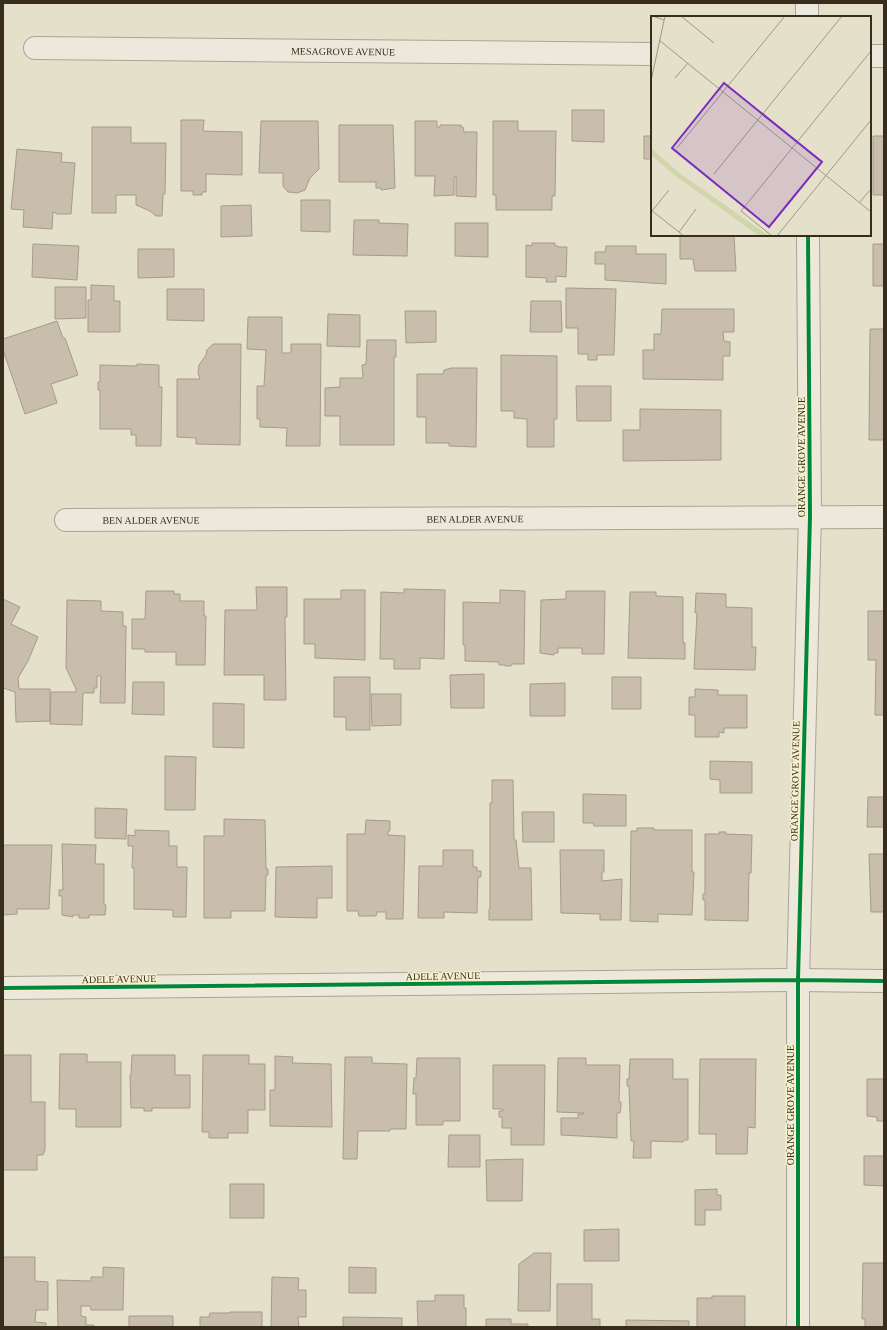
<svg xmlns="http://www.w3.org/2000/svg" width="887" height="1330" viewBox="0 0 887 1330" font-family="'Times New Roman',serif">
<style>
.building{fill:#c9beab;stroke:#a59b89}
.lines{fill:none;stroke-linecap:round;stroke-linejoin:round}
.minor-casing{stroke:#a9a494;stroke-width:24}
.minor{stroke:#ece9dc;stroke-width:22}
.cycleway-casing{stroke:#f7f0cf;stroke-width:6}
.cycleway{stroke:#00873e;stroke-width:4}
.labels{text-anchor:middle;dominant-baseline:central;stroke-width:3;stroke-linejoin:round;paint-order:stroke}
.street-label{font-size:10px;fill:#382d1c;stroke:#f7f0cf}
.inset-road{fill:none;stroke:#a09884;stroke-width:1}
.view{fill:#7b2cbf;fill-opacity:0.15;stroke:#7b2cbf;stroke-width:2}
.inset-edge{fill:none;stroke:#382d1c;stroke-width:2}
</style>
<rect width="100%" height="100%" fill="#e5e0ca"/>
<path class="building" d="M 572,110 L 604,110 L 604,142 L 572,141 Z
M 181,120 L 204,120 L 203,131 L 242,132 L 242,175 L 206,174 L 206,192 L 202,192 L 202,195 L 193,195 L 193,191 L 181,191 Z
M 261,121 L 318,121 L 319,169 L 310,178 L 305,190 L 297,193 L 288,192 L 283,186 L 283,173 L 259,173 Z
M 415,121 L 437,121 L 437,127 L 440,127 L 440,125 L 461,125 L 461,127 L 463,127 L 464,132 L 477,132 L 476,197 L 456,196 L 456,176 L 454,177 L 454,195 L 434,196 L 435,176 L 415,176 Z
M 493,121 L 518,121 L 518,131 L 556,131 L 555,196 L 552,196 L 552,210 L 496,210 L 496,195 L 493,195 Z
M 339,125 L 393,125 L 395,188 L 381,190 L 381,188 L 376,188 L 376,182 L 339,182 Z
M 92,127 L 131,127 L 131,143 L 166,143 L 165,194 L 163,194 L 162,216 L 156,216 L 150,211 L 136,205 L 136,195 L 116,195 L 116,213 L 92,213 Z
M 644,136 L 652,136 L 652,159 L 644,159 Z
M 873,136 L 884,136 L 884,195 L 873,195 Z
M 17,149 L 62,153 L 61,162 L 75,163 L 71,214 L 56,214 L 56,213 L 53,212 L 52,229 L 23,227 L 24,210 L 11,209 Z
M 301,200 L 330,200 L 330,232 L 301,231 Z
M 251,205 L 252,236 L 221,237 L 221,206 Z
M 354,220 L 379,220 L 379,223 L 408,224 L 407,256 L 353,255 Z
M 455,223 L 488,223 L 488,257 L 455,256 Z
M 680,235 L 736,235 L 734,235 L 736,271 L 695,271 L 693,259 L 680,259 Z
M 532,243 L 555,243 L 555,246 L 558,246 L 558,247 L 567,247 L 566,277 L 556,276 L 556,282 L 546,282 L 547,278 L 526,277 L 526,245 L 532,246 Z
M 33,244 L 79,246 L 77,280 L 32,277 Z
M 873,244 L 884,244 L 884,286 L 873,286 Z
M 606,246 L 636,246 L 636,254 L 666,254 L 666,284 L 605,280 L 605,264 L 595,264 L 595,252 L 605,252 Z
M 138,249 L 174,249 L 174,277 L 138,278 Z
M 91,285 L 114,286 L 114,301 L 120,301 L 120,332 L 88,332 L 88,300 L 91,300 Z
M 55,287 L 86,287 L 86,318 L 55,319 Z
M 566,288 L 616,289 L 614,355 L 597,355 L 597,360 L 588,360 L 588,354 L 578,354 L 578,328 L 566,328 Z
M 167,289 L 204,289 L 204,321 L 167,320 Z
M 531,301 L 561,301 L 562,332 L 530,332 Z
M 662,309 L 734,309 L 734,332 L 723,332 L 724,341 L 730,342 L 730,356 L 723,356 L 723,380 L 643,379 L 643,350 L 654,350 L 654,334 L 661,334 Z
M 405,311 L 436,311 L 436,342 L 406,343 Z
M 328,314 L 360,315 L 360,347 L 327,346 Z
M 248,317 L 282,317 L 282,353 L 291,353 L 291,344 L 321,344 L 320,446 L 286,446 L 287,428 L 260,427 L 260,419 L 257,419 L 257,386 L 264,386 L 266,350 L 247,349 Z
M 57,321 L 63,338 L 65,338 L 78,375 L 51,384 L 57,403 L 25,414 L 3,350 L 3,339 Z
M 870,329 L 884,329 L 884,440 L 869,440 Z
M 367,340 L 396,340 L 396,357 L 394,357 L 394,445 L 340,445 L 340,416 L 325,416 L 325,388 L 340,387 L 340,378 L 363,378 L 362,365 L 366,364 Z
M 213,344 L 241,344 L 240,445 L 196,444 L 196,438 L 177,437 L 177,379 L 200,379 L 198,373 L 199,365 L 206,355 L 207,350 Z
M 501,355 L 557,356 L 557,419 L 554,419 L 554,447 L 527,447 L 527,419 L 514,418 L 514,411 L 501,411 Z
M 137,364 L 159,365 L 159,387 L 162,387 L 161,446 L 136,446 L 136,435 L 131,435 L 131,429 L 100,429 L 100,390 L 98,390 L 98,382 L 100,382 L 100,365 L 137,366 Z
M 451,368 L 477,368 L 476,447 L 449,446 L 449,443 L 426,443 L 426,417 L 417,417 L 417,374 L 443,374 L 444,370 Z
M 576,386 L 611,386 L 611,421 L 577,421 Z
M 640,409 L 721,410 L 721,460 L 623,461 L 623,430 L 640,430 Z
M 256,587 L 287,587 L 287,617 L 285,617 L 286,700 L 264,700 L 264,675 L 224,675 L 225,610 L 257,610 Z
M 404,589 L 445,590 L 444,659 L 420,658 L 420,669 L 394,669 L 394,659 L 380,659 L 381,592 L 404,593 Z
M 341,590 L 365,590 L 365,660 L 315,658 L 315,644 L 304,644 L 304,599 L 341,599 Z
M 500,590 L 525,591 L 524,664 L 512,664 L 511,666 L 505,666 L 505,665 L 499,665 L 499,662 L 465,661 L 465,645 L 463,645 L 463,602 L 500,603 Z
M 146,591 L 174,591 L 174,594 L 180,594 L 180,601 L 204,601 L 204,616 L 206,616 L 205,665 L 176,665 L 176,652 L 145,652 L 145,649 L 132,649 L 132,619 L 145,619 Z
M 566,591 L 605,591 L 604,654 L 582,654 L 582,648 L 558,648 L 558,653 L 554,653 L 554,655 L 540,653 L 541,600 L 566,599 Z
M 630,592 L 656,592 L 656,596 L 683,597 L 683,643 L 685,643 L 685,659 L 628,658 Z
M 696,593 L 726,594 L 726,607 L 752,608 L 752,647 L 756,647 L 755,670 L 694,669 L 697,613 L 695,613 Z
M 3,599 L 20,607 L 11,624 L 38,637 L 28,661 L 18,678 L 19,689 L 50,689 L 50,721 L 16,722 L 15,692 L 3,688 Z
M 67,600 L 101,601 L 101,611 L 123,612 L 123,626 L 126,626 L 125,703 L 100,703 L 101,676 L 97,676 L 97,688 L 94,688 L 94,693 L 83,693 L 82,725 L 50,724 L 51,692 L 76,692 L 76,689 L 66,668 Z
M 868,611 L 884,611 L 884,715 L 875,715 L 876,660 L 868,660 Z
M 484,674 L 484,708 L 451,708 L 450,675 Z
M 334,677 L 370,677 L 370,730 L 346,730 L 346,717 L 334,717 Z
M 612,677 L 641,677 L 641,709 L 612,709 Z
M 133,682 L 164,682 L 164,715 L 132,714 Z
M 565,683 L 565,716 L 530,716 L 530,684 Z
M 695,689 L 718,690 L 718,695 L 747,695 L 747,728 L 724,728 L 724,733 L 719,732 L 719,737 L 695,737 L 695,715 L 689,715 L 689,697 L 695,697 Z
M 371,694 L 401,694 L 401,725 L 372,726 Z
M 213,703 L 244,704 L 244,748 L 213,747 Z
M 165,756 L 196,757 L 195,810 L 165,810 Z
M 710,761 L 752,762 L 752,793 L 720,793 L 720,780 L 710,779 Z
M 492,780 L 513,780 L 514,840 L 516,840 L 519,868 L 531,868 L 532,920 L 489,920 L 489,909 L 490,909 L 490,803 L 492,803 Z
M 583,794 L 626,795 L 626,826 L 594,826 L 593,823 L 583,823 Z
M 868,797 L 884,797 L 884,827 L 867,827 Z
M 95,808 L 127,809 L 126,839 L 95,838 Z
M 522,812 L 554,812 L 554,842 L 523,842 Z
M 224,819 L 265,820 L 266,869 L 268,869 L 268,875 L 266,875 L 265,911 L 231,911 L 231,918 L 204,918 L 204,836 L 224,836 Z
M 366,820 L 390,821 L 390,831 L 388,831 L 388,835 L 405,836 L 403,919 L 386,919 L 386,912 L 377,912 L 376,916 L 359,916 L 358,911 L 347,911 L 347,834 L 365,834 Z
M 637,828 L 654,828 L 654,830 L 692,830 L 692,872 L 694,872 L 692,915 L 658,914 L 658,922 L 630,921 L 631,831 L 637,831 Z
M 135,830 L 169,831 L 169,846 L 177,846 L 177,867 L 187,867 L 186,917 L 173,917 L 173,910 L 134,909 L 134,868 L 132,868 L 133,846 L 128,846 L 128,835 L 135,836 Z
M 719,832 L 726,832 L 725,834 L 752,835 L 751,873 L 749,873 L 748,921 L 705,920 L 705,900 L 703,900 L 703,894 L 705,894 L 705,834 L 719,834 Z
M 62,844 L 96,845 L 95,864 L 104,864 L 104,905 L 106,905 L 105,915 L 89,915 L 89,918 L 79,918 L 79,915 L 73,915 L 73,917 L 62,915 L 62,896 L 59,896 L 59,890 L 63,890 Z
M 3,845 L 52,845 L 49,909 L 17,909 L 17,914 L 3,915 Z
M 443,850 L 473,850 L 473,867 L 477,867 L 477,871 L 481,871 L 481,877 L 478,877 L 477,913 L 444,912 L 444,918 L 418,918 L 419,866 L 443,866 Z
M 560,850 L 604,850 L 604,872 L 602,872 L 602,881 L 622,879 L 621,920 L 600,920 L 600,914 L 561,913 Z
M 869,854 L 884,854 L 884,912 L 871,912 Z
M 332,866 L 332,898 L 317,898 L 317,918 L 275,917 L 276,867 Z
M 60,1054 L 87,1054 L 87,1062 L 121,1062 L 121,1127 L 76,1127 L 76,1109 L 59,1109 Z
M 3,1055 L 31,1055 L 31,1102 L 45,1102 L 45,1150 L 43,1155 L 37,1155 L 37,1170 L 3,1170 Z
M 132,1055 L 175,1055 L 175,1075 L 190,1075 L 190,1108 L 152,1108 L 152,1111 L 144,1111 L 144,1108 L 131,1108 L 130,1075 L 131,1075 Z
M 203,1055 L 249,1055 L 249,1064 L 265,1064 L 265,1110 L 248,1110 L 248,1133 L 228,1133 L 228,1138 L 209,1138 L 209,1132 L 202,1132 Z
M 275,1056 L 293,1057 L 292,1063 L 331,1064 L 332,1127 L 270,1126 L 270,1090 L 275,1090 Z
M 345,1057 L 372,1057 L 372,1063 L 407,1064 L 406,1129 L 390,1129 L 390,1131 L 358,1131 L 357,1159 L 343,1159 Z
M 417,1058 L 460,1058 L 460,1121 L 443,1121 L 443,1125 L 416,1125 L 416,1094 L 413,1094 L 414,1078 L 416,1078 Z
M 558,1058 L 586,1058 L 586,1065 L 620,1065 L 619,1102 L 621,1102 L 621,1107 L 620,1113 L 617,1113 L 617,1138 L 561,1135 L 561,1118 L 578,1118 L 578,1114 L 584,1114 L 584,1113 L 557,1112 Z
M 630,1059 L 673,1059 L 673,1079 L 688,1079 L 688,1140 L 684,1140 L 683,1142 L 651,1141 L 651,1158 L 633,1158 L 634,1141 L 631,1141 L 629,1086 L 627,1086 L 627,1079 L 629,1079 Z
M 700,1059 L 756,1059 L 755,1128 L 748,1127 L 747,1154 L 716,1154 L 716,1134 L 699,1134 Z
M 493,1065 L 545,1065 L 544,1145 L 511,1145 L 511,1128 L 502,1128 L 502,1117 L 499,1117 L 499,1111 L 503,1111 L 503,1109 L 493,1109 Z
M 867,1079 L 884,1079 L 884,1121 L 877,1121 L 877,1117 L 867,1116 Z
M 449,1135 L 480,1135 L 480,1167 L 448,1167 Z
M 864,1156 L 884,1156 L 884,1186 L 864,1185 Z
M 523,1159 L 522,1201 L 487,1201 L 486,1160 Z
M 230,1184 L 264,1184 L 264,1218 L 230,1218 Z
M 717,1189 L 717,1195 L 721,1195 L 721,1210 L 705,1210 L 705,1225 L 695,1225 L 695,1190 Z
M 619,1229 L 619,1261 L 584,1261 L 584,1230 Z
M 534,1253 L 551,1253 L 550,1311 L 518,1311 L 519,1264 Z
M 3,1257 L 35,1257 L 35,1281 L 48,1282 L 48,1310 L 36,1310 L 35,1322 L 46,1323 L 46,1327 L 3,1327 Z
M 863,1263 L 884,1263 L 884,1327 L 865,1327 L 865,1319 L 862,1319 Z
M 103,1267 L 124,1268 L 123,1310 L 91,1310 L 90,1306 L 81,1306 L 81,1316 L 86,1317 L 86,1325 L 94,1325 L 94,1327 L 58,1327 L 57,1280 L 91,1281 L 91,1277 L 103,1277 Z
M 349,1267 L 376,1268 L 376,1293 L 349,1293 Z
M 272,1277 L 299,1278 L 298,1290 L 306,1290 L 306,1317 L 298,1317 L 299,1327 L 271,1327 Z
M 557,1284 L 592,1284 L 592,1319 L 600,1319 L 600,1327 L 557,1327 Z
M 435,1295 L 464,1295 L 464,1308 L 466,1308 L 466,1327 L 418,1327 L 417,1301 L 435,1301 Z
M 712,1296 L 745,1296 L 745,1327 L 697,1327 L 697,1298 L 712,1298 Z
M 230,1312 L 262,1312 L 262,1327 L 200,1327 L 200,1317 L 209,1317 L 210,1313 L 230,1313 Z
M 129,1316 L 173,1316 L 173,1327 L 129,1327 Z
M 343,1317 L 402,1318 L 402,1327 L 343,1327 Z
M 486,1319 L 511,1319 L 511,1324 L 528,1324 L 528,1327 L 486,1327 Z
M 626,1320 L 689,1321 L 689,1327 L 626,1327 Z"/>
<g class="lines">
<g class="minor-casing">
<g id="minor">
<path d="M 807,17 L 807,3"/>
<path id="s1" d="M 35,48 L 652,54"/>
<path d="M 870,56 L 884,56"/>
<path id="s2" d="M 66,520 L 884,517"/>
<path d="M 3,988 L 798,980 L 884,981"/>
<path d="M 798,1327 L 798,980 L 810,516 L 808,235"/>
</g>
</g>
<use href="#minor" class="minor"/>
<g class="cycleway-casing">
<path id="cycleway" d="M 3,988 L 798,980 L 884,981
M 798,1327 L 798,980 L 810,516 L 808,235"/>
</g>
<use href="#cycleway" class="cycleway"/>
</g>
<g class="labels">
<g class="street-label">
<text stroke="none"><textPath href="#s1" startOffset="308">MESAGROVE AVENUE</textPath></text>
<text transform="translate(801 457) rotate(-90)">ORANGE GROVE AVENUE</text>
<text stroke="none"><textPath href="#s2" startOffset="409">BEN ALDER AVENUE</textPath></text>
<text stroke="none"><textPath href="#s2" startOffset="85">BEN ALDER AVENUE</textPath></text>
<text transform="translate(795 781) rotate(-89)">ORANGE GROVE AVENUE</text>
<text transform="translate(443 976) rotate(-1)">ADELE AVENUE</text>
<text transform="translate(119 979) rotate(-1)">ADELE AVENUE</text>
<text transform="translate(790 1105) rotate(-90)">ORANGE GROVE AVENUE</text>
</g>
</g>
<g transform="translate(651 16)">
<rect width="220" height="220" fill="#e5e0ca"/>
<path d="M 0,132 L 27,156 L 118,220 L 108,220 L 22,158 L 0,139 Z" fill="#d0d6ab"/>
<path class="inset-road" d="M 1,0 L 13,4M 30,0 L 63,27M 8,24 L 220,196M 24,62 L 37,47M 0,65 L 14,0M 26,132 L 134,0M 63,158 L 191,0M 208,187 L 220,173M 0,194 L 33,220M 1,195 L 18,174M 28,216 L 45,193M 121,220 L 90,195 L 220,35M 126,220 L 220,104"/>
<path class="view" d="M 73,67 L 171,146 L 118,211 L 21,132 Z"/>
<rect width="220" height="220" class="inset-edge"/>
</g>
<rect width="887" height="1330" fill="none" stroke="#382d1c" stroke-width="8"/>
</svg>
